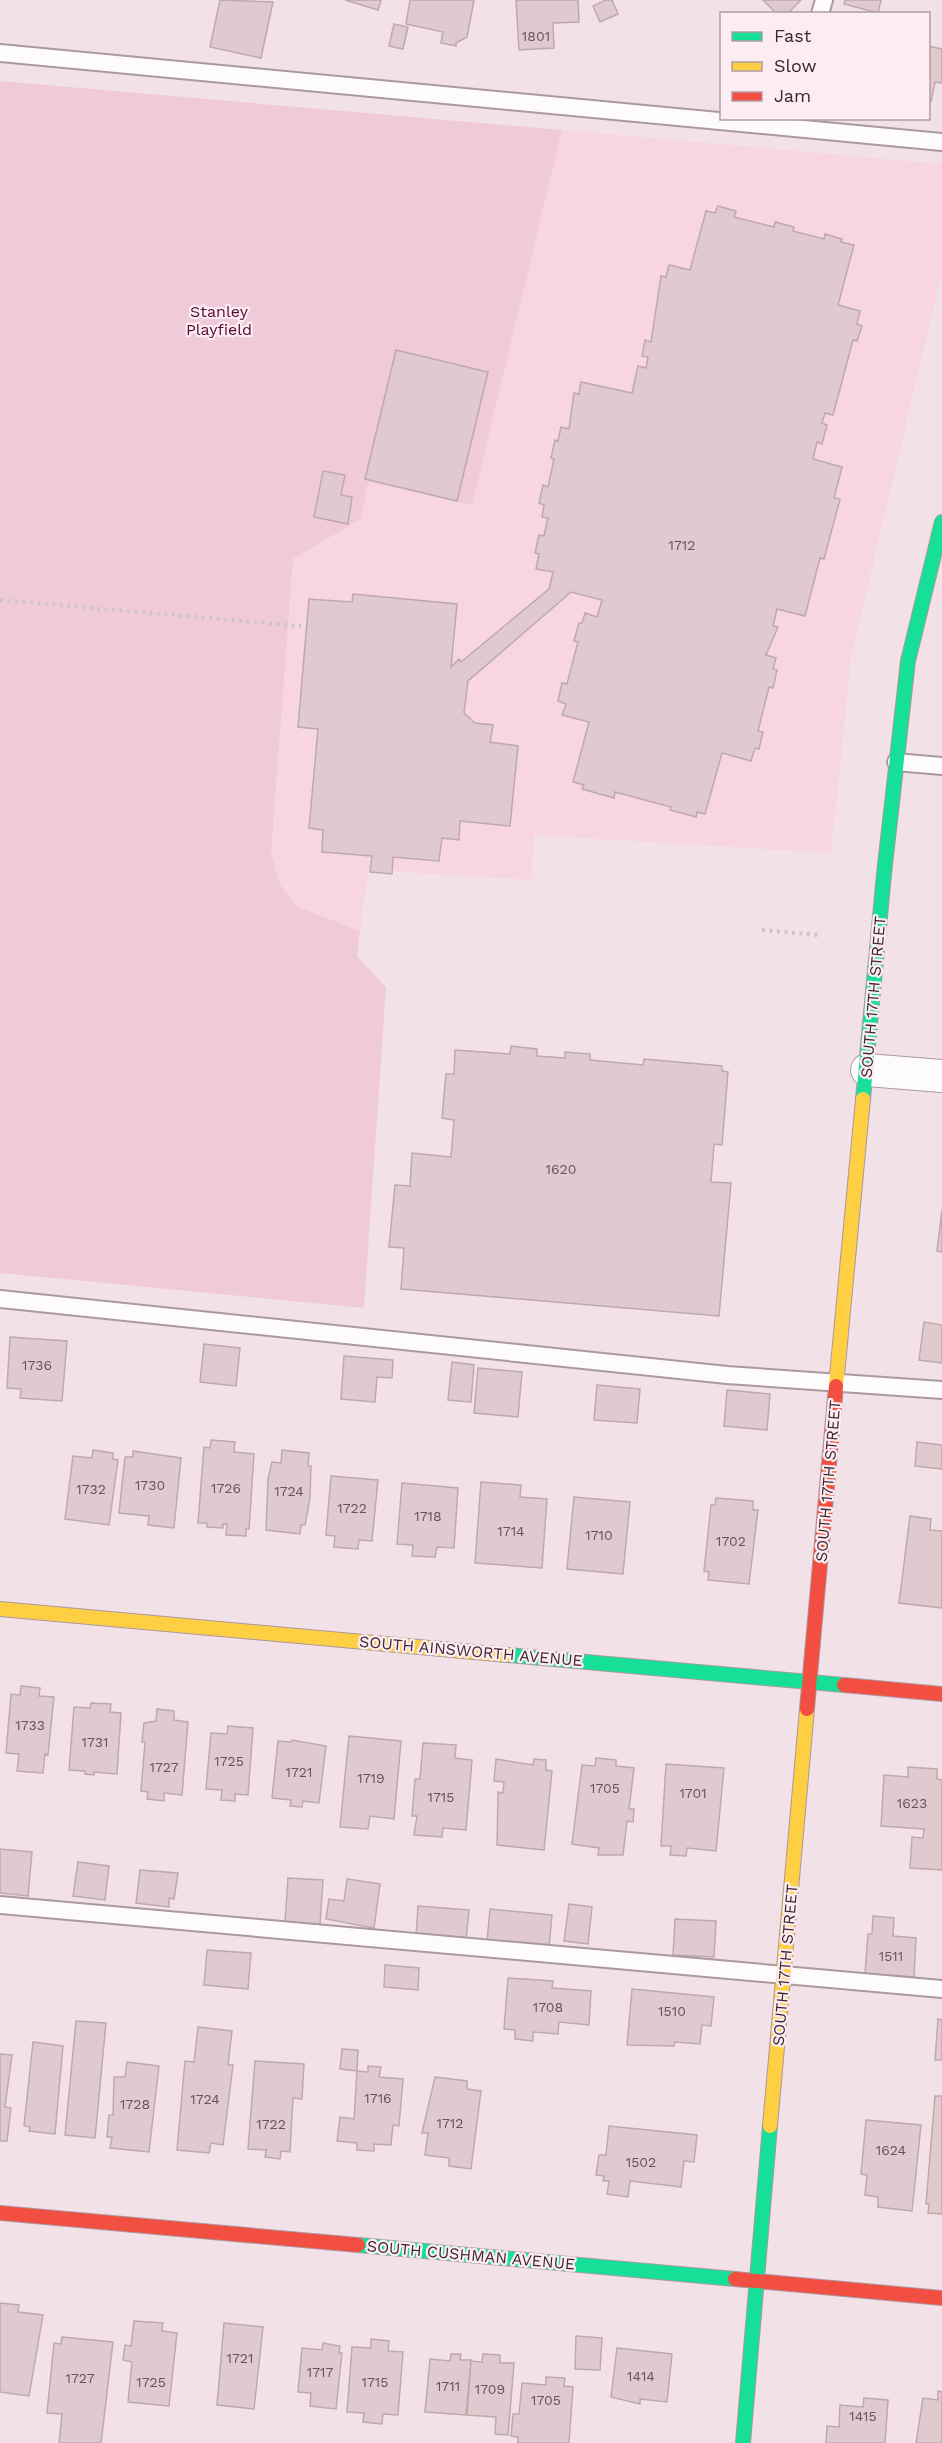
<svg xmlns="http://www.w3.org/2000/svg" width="942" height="2443" viewBox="0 0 942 2443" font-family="'Work Sans',sans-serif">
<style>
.built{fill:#f7d5e2}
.green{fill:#f0cad9}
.building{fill:#e0cacf;stroke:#bea9ad;stroke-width:1.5}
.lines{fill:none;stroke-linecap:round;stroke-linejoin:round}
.lane-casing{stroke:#ab98a0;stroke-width:20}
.street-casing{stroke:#ab98a0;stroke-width:34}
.fast-casing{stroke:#ab98a0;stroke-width:16}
.slow-casing{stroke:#ab98a0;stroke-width:16}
.jam-casing{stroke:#ab98a0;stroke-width:16}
.path{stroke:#cec5c8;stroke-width:4;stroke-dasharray:3 4.5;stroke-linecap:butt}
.lane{stroke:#fdfbfc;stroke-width:16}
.street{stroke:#fdfbfc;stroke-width:32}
.fast{stroke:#16e098;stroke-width:14}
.slow{stroke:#ffcf43;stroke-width:14}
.jam{stroke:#f24e42;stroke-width:14}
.labels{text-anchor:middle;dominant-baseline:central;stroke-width:4.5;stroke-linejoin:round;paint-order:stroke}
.number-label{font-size:14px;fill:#6a515a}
.park-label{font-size:16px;fill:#570833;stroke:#fcedf2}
.street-label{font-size:16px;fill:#3f252f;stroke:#fcedf2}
</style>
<rect width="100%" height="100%" fill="#f2e2e8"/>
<path class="built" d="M 562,130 L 942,164 L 942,272 L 851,657 L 831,853 L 534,835 L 531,880 L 368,870 L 360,931 L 298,907 L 281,886 L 271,854 L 293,559 L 361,519 L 368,482 L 472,505 Z"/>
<path class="green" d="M 0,81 L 562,130 L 472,505 L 368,482 L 361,519 L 293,559 L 271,854 L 281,886 L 298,907 L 360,931 L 357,956 L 386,987 L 364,1308 L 0,1273 Z"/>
<path class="building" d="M 220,0 L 273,2 L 261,58 L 210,47 Z
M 345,0 L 381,0 L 378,10 Z
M 410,0 L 474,0 L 467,37 L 456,43 L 456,46 L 441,43 L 443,32 L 406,24 Z
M 516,0 L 578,0 L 579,22 L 553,23 L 554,48 L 519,50 Z
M 606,0 L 612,0 L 618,14 L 600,22 L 593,6 Z
M 763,0 L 801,0 L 787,14 L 777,14 Z
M 845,0 L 881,0 L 878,13 L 844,4 Z
M 394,24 L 408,27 L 403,49 L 389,46 Z
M 928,46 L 942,49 L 942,83 L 935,82 L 931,102 L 928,102 Z
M 718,206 L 736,211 L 734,217 L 774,227 L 775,222 L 794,227 L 793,231 L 824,239 L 825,234 L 842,239 L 841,242 L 854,245 L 838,305 L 860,311 L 857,324 L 862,326 L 857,341 L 853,340 L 833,415 L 825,413 L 822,423 L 827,425 L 822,444 L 817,442 L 813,459 L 842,467 L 834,498 L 840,499 L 824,559 L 820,558 L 805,616 L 777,609 L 773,626 L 778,627 L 766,655 L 776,658 L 773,669 L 777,670 L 773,688 L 769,687 L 758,731 L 763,732 L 759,749 L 755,748 L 751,761 L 722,753 L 705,814 L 697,812 L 696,817 L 670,810 L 671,807 L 615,792 L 614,798 L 582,789 L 584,785 L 573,782 L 589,722 L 562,715 L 566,704 L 558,701 L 562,683 L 567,684 L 578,642 L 574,641 L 579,623 L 582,623 L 585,613 L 597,617 L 602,600 L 571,592 L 468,681 L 464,713 L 475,723 L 493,725 L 490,742 L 518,746 L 510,826 L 460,821 L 459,840 L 442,838 L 439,861 L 393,857 L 392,874 L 370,872 L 372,856 L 322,852 L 323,830 L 309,828 L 318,729 L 298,727 L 309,599 L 352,602 L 353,594 L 457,604 L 451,667 L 459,659 L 461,662 L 549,589 L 553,572 L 536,569 L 539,554 L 535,553 L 539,535 L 544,536 L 548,518 L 542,517 L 544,505 L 539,503 L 543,485 L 548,487 L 554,459 L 551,458 L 555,440 L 558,441 L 561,427 L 569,429 L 574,393 L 579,394 L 581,382 L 632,393 L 638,366 L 646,368 L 648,357 L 642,356 L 645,340 L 651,342 L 661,276 L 666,277 L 669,265 L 690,270 L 706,211 L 715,213 Z
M 396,350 L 488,372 L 457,501 L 365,479 Z
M 323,471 L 345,475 L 341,495 L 352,497 L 348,524 L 314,517 Z
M 511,1046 L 537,1049 L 537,1056 L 565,1058 L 565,1052 L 590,1054 L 590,1060 L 643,1065 L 644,1059 L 722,1066 L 722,1071 L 728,1072 L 722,1145 L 714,1144 L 711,1182 L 731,1183 L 719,1316 L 401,1289 L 404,1248 L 389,1247 L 395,1185 L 410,1186 L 412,1153 L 451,1157 L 454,1120 L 442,1118 L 446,1074 L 454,1074 L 455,1050 L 510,1054 Z
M 942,1210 L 942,1252 L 937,1251 Z
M 924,1322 L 942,1325 L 942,1363 L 919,1360 Z
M 10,1337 L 67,1341 L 62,1401 L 20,1398 L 21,1389 L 7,1388 Z
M 204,1344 L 240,1348 L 236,1386 L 200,1382 Z
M 344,1356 L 393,1360 L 392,1378 L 377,1377 L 375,1402 L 341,1399 Z
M 452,1362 L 474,1365 L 471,1402 L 448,1400 Z
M 478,1368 L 522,1372 L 518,1417 L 474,1413 Z
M 597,1385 L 640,1389 L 637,1423 L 594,1420 Z
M 727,1390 L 770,1394 L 767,1430 L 724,1426 Z
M 211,1440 L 235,1442 L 234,1452 L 254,1454 L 249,1529 L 246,1529 L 246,1536 L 226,1535 L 227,1524 L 223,1524 L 223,1528 L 207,1527 L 207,1523 L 198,1523 L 204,1447 L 210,1448 Z
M 917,1442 L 942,1445 L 942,1469 L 915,1466 Z
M 93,1450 L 113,1453 L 113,1459 L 118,1460 L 109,1525 L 65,1519 L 73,1456 L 92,1458 Z
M 282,1450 L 309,1453 L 308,1466 L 311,1466 L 310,1498 L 305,1525 L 301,1525 L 300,1534 L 266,1530 L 268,1479 L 272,1462 L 281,1463 Z
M 133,1451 L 181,1458 L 174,1528 L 148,1525 L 149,1516 L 119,1513 L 125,1457 L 133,1457 Z
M 331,1476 L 378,1480 L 372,1541 L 359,1540 L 358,1549 L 334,1547 L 335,1536 L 326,1535 Z
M 481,1482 L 521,1485 L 520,1497 L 547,1499 L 542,1568 L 475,1563 Z
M 402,1483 L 458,1488 L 454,1548 L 437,1547 L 435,1557 L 412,1556 L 413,1545 L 397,1544 Z
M 574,1497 L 630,1502 L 623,1574 L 567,1569 Z
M 716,1498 L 753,1501 L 753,1510 L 758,1510 L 749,1584 L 708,1580 L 709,1572 L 704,1571 L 711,1505 L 715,1505 Z
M 910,1516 L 931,1519 L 930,1530 L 942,1531 L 942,1608 L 899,1603 Z
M 21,1686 L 40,1688 L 39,1696 L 54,1697 L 48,1755 L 45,1754 L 43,1773 L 17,1771 L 19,1754 L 6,1753 L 11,1694 L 20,1695 Z
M 91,1703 L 111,1704 L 110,1712 L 121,1713 L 117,1774 L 94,1772 L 94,1775 L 85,1774 L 85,1771 L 69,1770 L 74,1707 L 90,1708 Z
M 157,1709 L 174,1711 L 174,1720 L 188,1722 L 182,1795 L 164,1793 L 164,1801 L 147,1799 L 148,1792 L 141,1791 L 145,1742 L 142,1742 L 144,1723 L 156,1721 Z
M 228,1726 L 253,1728 L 248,1795 L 235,1794 L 235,1801 L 221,1800 L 222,1790 L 206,1789 L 211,1733 L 227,1734 Z
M 349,1736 L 401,1741 L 394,1819 L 370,1816 L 368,1829 L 340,1827 Z
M 292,1740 L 326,1746 L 319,1803 L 303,1801 L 302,1807 L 290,1806 L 291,1800 L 272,1798 L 278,1741 L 291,1742 Z
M 423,1743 L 456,1745 L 455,1758 L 472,1760 L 466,1830 L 443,1828 L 442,1837 L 414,1835 L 417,1816 L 412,1816 L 415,1779 L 420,1779 Z
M 596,1758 L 616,1760 L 616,1766 L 634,1768 L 629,1809 L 634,1809 L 633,1822 L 627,1821 L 623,1855 L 598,1855 L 599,1848 L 572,1844 L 582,1765 L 595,1766 Z
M 496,1759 L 533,1765 L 534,1759 L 546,1760 L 546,1770 L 552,1771 L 544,1850 L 497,1845 L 498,1792 L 503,1793 L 504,1782 L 494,1781 Z
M 666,1764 L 724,1768 L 716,1851 L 687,1848 L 686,1856 L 670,1855 L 671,1846 L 661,1846 Z
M 908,1767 L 937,1769 L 937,1779 L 942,1780 L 942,1870 L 910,1868 L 912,1837 L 923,1838 L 924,1829 L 881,1826 L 884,1775 L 908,1777 Z
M 0,1849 L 32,1852 L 28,1896 L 0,1893 Z
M 78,1862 L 109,1866 L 105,1900 L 73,1896 Z
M 140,1870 L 178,1873 L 174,1899 L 169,1898 L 169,1907 L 136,1903 Z
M 288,1878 L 323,1880 L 320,1925 L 285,1922 Z
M 347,1879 L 380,1884 L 374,1928 L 326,1919 L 329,1899 L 344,1901 Z
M 569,1904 L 592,1907 L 588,1944 L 564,1941 Z
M 418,1906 L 469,1910 L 466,1940 L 416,1936 Z
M 490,1909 L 552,1915 L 549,1948 L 487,1942 Z
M 873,1916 L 894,1918 L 893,1936 L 916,1938 L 914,1977 L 865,1974 L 868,1934 L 872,1934 Z
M 675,1919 L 716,1921 L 714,1957 L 673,1955 Z
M 207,1950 L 251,1953 L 248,1989 L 204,1985 Z
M 385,1965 L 419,1968 L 418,1990 L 384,1987 Z
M 508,1978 L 553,1981 L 552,1988 L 591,1991 L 589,2025 L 559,2022 L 558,2034 L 533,2032 L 533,2041 L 515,2039 L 515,2030 L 504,2029 Z
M 632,1989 L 714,1997 L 711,2026 L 702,2025 L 700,2044 L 675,2042 L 674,2046 L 627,2045 Z
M 938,2019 L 942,2020 L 942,2060 L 935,2060 Z
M 76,2021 L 106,2023 L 95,2138 L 65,2135 Z
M 198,2027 L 232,2031 L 228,2065 L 233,2065 L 223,2145 L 211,2143 L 209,2153 L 177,2150 L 185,2061 L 194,2062 Z
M 33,2042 L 63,2046 L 55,2134 L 29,2131 L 30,2127 L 24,2126 Z
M 342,2049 L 358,2050 L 357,2071 L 340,2069 Z
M 0,2054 L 12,2055 L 5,2107 L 11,2108 L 7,2141 L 0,2141 Z
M 255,2061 L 304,2064 L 302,2099 L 293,2098 L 290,2152 L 281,2151 L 280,2159 L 265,2157 L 266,2150 L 248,2149 Z
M 127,2062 L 159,2066 L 149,2152 L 110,2148 L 112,2137 L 107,2137 L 109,2115 L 113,2115 L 114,2077 L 125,2077 Z
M 368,2066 L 381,2067 L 379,2077 L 403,2079 L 399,2126 L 393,2125 L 391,2145 L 374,2144 L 374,2151 L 357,2150 L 357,2143 L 337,2141 L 340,2117 L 354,2119 L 357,2071 L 368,2072 Z
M 435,2077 L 467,2081 L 467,2089 L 481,2091 L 471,2169 L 449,2166 L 449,2158 L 425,2155 L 428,2133 L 422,2133 Z
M 935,2096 L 942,2096 L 942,2214 L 928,2213 L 929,2204 L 926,2204 Z
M 866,2120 L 921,2125 L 912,2211 L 878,2207 L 878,2197 L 865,2195 L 867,2175 L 861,2174 Z
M 609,2126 L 697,2135 L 694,2162 L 684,2161 L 681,2187 L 630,2181 L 628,2197 L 607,2194 L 609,2181 L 603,2181 L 604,2176 L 596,2175 L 599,2155 L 606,2155 Z
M 0,2303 L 19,2305 L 18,2312 L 43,2315 L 29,2396 L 0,2392 Z
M 134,2321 L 163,2323 L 162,2331 L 177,2333 L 169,2406 L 128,2402 L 132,2362 L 123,2360 L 125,2345 L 131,2346 Z
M 224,2323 L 263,2327 L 254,2409 L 217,2405 Z
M 576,2336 L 602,2338 L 600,2370 L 575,2369 Z
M 62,2337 L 113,2342 L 101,2443 L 59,2443 L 62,2414 L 47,2413 L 54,2343 L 61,2344 Z
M 371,2339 L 389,2341 L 388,2351 L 403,2352 L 398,2415 L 383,2414 L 382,2424 L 363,2422 L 364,2413 L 347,2412 L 352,2347 L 371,2348 Z
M 323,2343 L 340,2346 L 339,2353 L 342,2353 L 336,2409 L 310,2406 L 311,2393 L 298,2392 L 302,2348 L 322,2350 Z
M 617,2348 L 672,2354 L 667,2402 L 640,2399 L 640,2404 L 611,2397 Z
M 451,2354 L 461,2354 L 460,2360 L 471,2360 L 466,2415 L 425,2412 L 430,2359 L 450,2361 Z
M 483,2354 L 500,2355 L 500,2363 L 514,2363 L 508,2435 L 495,2434 L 496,2417 L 467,2415 L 471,2361 L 482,2362 Z
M 546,2377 L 565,2378 L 564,2386 L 573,2387 L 569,2443 L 518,2443 L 518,2437 L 511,2436 L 513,2414 L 519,2414 L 522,2383 L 546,2385 Z
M 938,2391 L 942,2392 L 942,2443 L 916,2443 L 923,2398 L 938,2400 Z
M 864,2398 L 888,2400 L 885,2443 L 826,2443 L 827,2426 L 839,2427 L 840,2405 L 863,2407 Z"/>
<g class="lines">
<g class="lane-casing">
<path id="lane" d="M 820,14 L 824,0
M 0,53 L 942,142
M 896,762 L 942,766
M 0,1299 L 727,1375 L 942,1390
M 0,1905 L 942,1989"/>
</g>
<g class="street-casing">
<path id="street" d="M 867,1070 L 942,1076"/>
</g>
<g class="fast-casing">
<path id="fast" d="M 863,1099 L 884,874 L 908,661 L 942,522
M 507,1655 L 844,1685
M 358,2245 L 735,2279
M 743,2443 L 770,2126"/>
</g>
<g class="slow-casing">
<path id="slow" d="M 836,1386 L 863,1099
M 0,1609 L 507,1655
M 770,2126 L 807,1709"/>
</g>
<g class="jam-casing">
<path id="jam" d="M 844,1685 L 942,1694
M 807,1709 L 836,1386
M 0,2213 L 358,2245
M 735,2279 L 942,2298"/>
</g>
<path class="path" d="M 0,600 L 301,626
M 762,930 L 818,935"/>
<use href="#lane" class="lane"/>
<use href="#street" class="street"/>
<use href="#fast" class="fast"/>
<use href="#slow" class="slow"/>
<use href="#jam" class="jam"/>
</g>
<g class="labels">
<g class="number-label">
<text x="536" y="36">1801</text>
<text x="682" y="545">1712</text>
<text x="561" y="1169">1620</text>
<text x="37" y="1365">1736</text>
<text x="150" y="1485">1730</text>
<text x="226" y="1488">1726</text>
<text x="91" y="1489">1732</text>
<text x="289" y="1491">1724</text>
<text x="352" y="1508">1722</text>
<text x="428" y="1516">1718</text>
<text x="511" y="1531">1714</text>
<text x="599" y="1535">1710</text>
<text x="731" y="1541">1702</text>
<text x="30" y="1725">1733</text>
<text x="95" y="1742">1731</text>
<text x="229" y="1761">1725</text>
<text x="164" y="1767">1727</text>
<text x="299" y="1772">1721</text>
<text x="371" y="1778">1719</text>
<text x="605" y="1788">1705</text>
<text x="693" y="1793">1701</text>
<text x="441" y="1797">1715</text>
<text x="912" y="1803">1623</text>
<text x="891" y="1956">1511</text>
<text x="548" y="2007">1708</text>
<text x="672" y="2011">1510</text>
<text x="378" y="2098">1716</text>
<text x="205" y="2099">1724</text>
<text x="135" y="2104">1728</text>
<text x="450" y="2123">1712</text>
<text x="271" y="2124">1722</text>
<text x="891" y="2150">1624</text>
<text x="641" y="2162">1502</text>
<text x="240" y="2358">1721</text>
<text x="320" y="2372">1717</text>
<text x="641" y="2376">1414</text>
<text x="80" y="2378">1727</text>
<text x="151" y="2382">1725</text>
<text x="375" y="2382">1715</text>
<text x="448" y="2386">1711</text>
<text x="490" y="2389">1709</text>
<text x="546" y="2400">1705</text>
<text x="863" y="2416">1415</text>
</g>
<g class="park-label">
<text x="219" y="311">Stanley<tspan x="219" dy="18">Playfield</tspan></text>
</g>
<g class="street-label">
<text transform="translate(873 997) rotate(-85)">SOUTH 17TH STREET</text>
<text transform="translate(828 1481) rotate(-85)">SOUTH 17TH STREET</text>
<text transform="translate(471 1651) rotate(5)">SOUTH AINSWORTH AVENUE</text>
<text transform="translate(785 1965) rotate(-85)">SOUTH 17TH STREET</text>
<text transform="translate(471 2255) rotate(5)">SOUTH CUSHMAN AVENUE</text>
</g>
</g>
<rect x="720" y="12" width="210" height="108" fill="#fcedf2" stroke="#b09da4" stroke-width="1.5"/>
<rect x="732" y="32" width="30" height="9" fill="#16e098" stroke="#b09da4" stroke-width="1.5"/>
<text x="774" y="42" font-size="18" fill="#3f252f">Fast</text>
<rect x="732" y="62" width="30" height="9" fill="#ffcf43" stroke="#b09da4" stroke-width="1.5"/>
<text x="774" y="72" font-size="18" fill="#3f252f">Slow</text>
<rect x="732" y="92" width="30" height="9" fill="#f24e42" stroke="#b09da4" stroke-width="1.5"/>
<text x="774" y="102" font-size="18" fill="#3f252f">Jam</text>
</svg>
